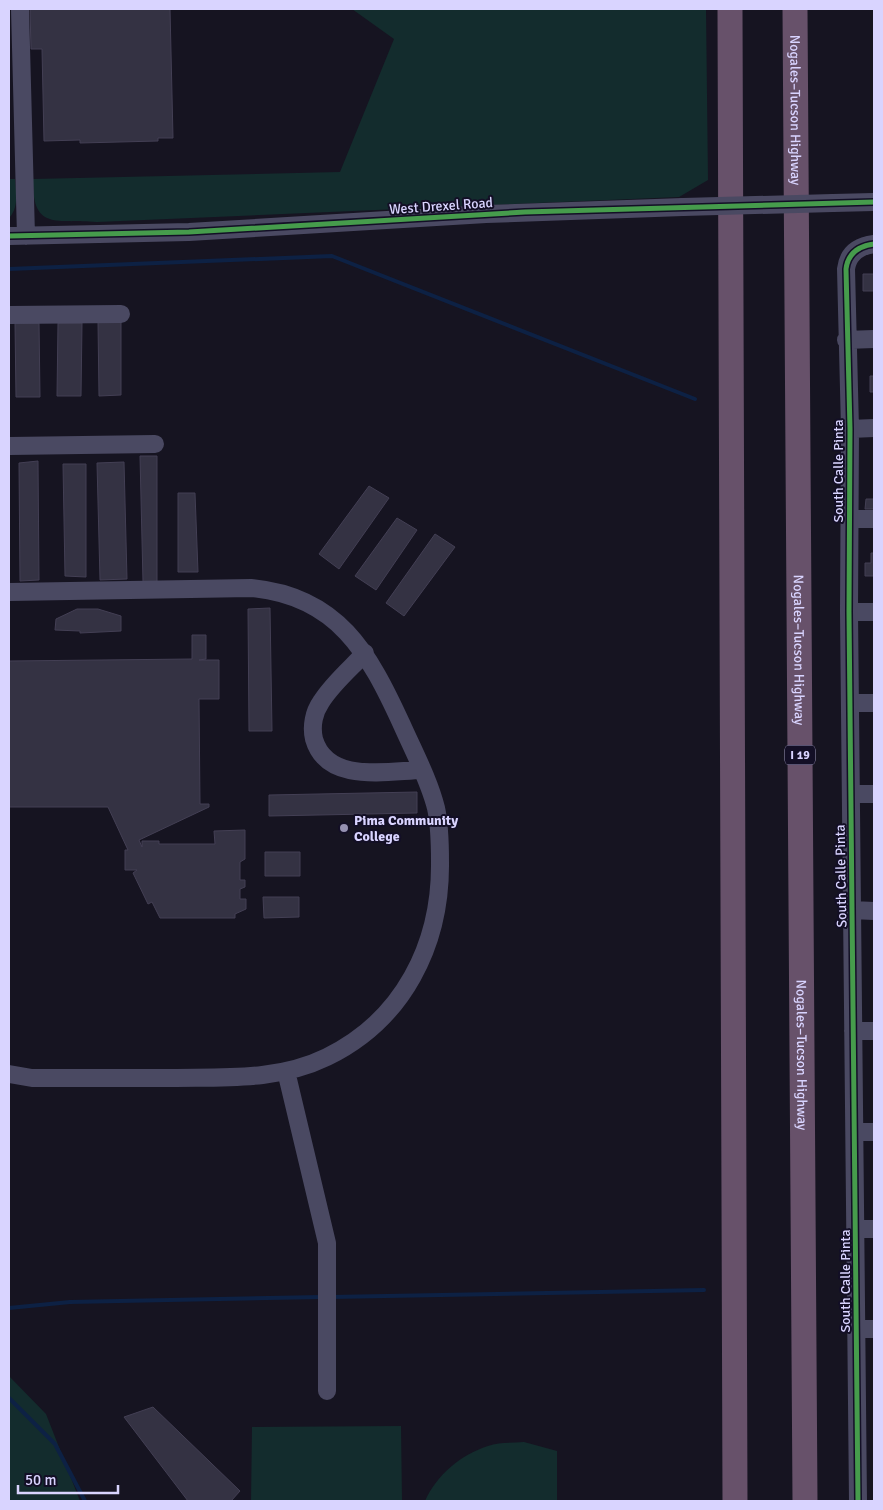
<svg xmlns="http://www.w3.org/2000/svg" width="883" height="1510" viewBox="0 0 883 1510" font-family="Signika,sans-serif">
<style>
.green{fill:#132c2d}
.lines{fill:none;stroke-linecap:round;stroke-linejoin:round}
.stream{stroke:#0d2144;stroke-width:4}
.building{fill:#343243;stroke:#433f54}
.minor{stroke:#4a4962;stroke-width:18}
.highway{stroke:#67516a;stroke-width:25}
.minor-bridge{stroke:#4a4962;stroke-width:18}
.cycleway-casing{stroke:#130f26;stroke-width:8}
.cycleway{stroke:#469c4c;stroke-width:5}
.poi-dot{fill:#9591b1;stroke:#130f26;stroke-width:2}
.labels{text-anchor:middle;dominant-baseline:central;stroke-width:4;stroke-linejoin:round;paint-order:stroke}
.shield{fill:#130f26;stroke:#9e99be;stroke-width:1}
.shield-label{font-size:12px;font-weight:bold;fill:#d9d4ff}
.street-label{font-size:14px;fill:#d9d4ff;stroke:#130f26}
.poi-label{font-size:14px;font-weight:bold;fill:#d9d4ff;stroke:#130f26;text-anchor:start}
</style>
<rect width="100%" height="100%" fill="#161421"/>
<path class="green" d="M 352,9 L 706,9 L 708,180 L 679,197 L 97,222 C 56,219 32,231 33,179 L 340,172 L 394,39 Z
M 9,179 L 15,179 C 16,192 19,208 9,218 Z
M 9,1376 L 46,1414 L 80,1501 L 9,1501 Z
M 401,1426 L 402,1501 L 251,1501 L 252,1427 Z
M 524,1442 L 557,1451 L 557,1501 L 425,1501 C 437,1475 460,1455 488,1446 C 499,1442 512,1443 524,1442 Z"/>
<g class="lines">
<path class="stream" d="M 9,269 L 332,256 L 695,399
M 331,1297 L 704,1290
M 9,1308 L 70,1302 L 322,1297
M 9,1398 L 55,1444 L 85,1501"/>
</g>
<path class="building" d="M 30,9 L 170,9 L 173,138 L 158,138 L 158,141 L 80,143 L 80,140 L 44,141 L 42,49 L 31,49 Z
M 863,274 L 874,274 L 874,291 L 863,291 Z
M 98,322 L 121,322 L 121,395 L 99,396 Z
M 15,323 L 39,323 L 40,397 L 16,397 Z
M 58,323 L 82,323 L 81,396 L 57,396 Z
M 870,376 L 874,376 L 874,392 L 870,392 Z
M 140,456 L 157,456 L 157,582 L 143,582 Z
M 38,461 L 39,580 L 20,581 L 19,463 Z
M 124,462 L 127,579 L 100,580 L 97,463 Z
M 63,464 L 86,464 L 86,577 L 65,576 Z
M 369,486 L 389,498 L 339,569 L 319,554 Z
M 178,493 L 195,493 L 198,572 L 178,572 Z
M 866,499 L 874,499 L 874,509 L 865,509 Z
M 397,518 L 417,530 L 376,590 L 355,576 Z
M 435,534 L 455,547 L 404,616 L 386,603 Z
M 871,553 L 874,553 L 874,576 L 865,576 L 865,563 L 871,563 Z
M 270,608 L 272,731 L 249,731 L 248,609 Z
M 77,609 L 98,609 L 121,616 L 121,631 L 80,633 L 80,631 L 55,630 L 56,619 Z
M 192,635 L 206,635 L 206,659 L 199,660 L 219,660 L 219,699 L 199,699 L 200,804 L 209,804 L 209,807 L 139,840 L 142,847 L 142,841 L 159,841 L 159,844 L 215,844 L 214,831 L 245,830 L 245,859 L 240,862 L 240,880 L 245,880 L 245,887 L 240,889 L 240,899 L 246,899 L 246,909 L 235,914 L 235,918 L 160,918 L 152,902 L 148,904 L 133,873 L 137,870 L 125,870 L 125,850 L 128,850 L 108,807 L 9,807 L 9,661 L 192,659 Z
M 417,792 L 417,813 L 269,816 L 269,795 Z
M 265,852 L 300,852 L 300,876 L 265,876 Z
M 263,897 L 299,897 L 299,917 L 264,918 Z
M 153,1407 L 240,1491 L 231,1501 L 188,1501 L 124,1417 Z"/>
<g class="lines">
<path class="minor" d="M 20,9 L 26,236
M 833,203 L 874,202
M 9,236 L 189,232 L 486,214 L 683,207
M 9,315 L 121,314
M 846,340 L 874,339
M 850,429 L 874,428
M 9,446 L 155,444
M 849,519 L 874,519
M 9,592 L 251,588 C 338,596 369,653 402,725 C 414,752 429,780 436,808 C 440,826 440,844 440,862 C 441,945 403,1020 327,1057 C 278,1081 224,1077 172,1078 C 125,1078 78,1078 32,1078 L 9,1074
M 849,612 L 874,612
M 365,653 C 350,669 332,684 321,702 C 314,712 311,726 314,739 C 327,784 387,771 422,770
M 850,703 L 874,703
M 851,794 L 874,794
M 852,910 L 874,911
M 853,1031 L 874,1031
M 286,1071 L 327,1243 L 327,1391
M 855,1132 L 874,1132
M 856,1229 L 874,1229
M 857,1329 L 874,1329
M 858,1501 L 849,612 L 850,429 L 846,269 C 848,253 859,246 874,244"/>
<g class="highway">
<path d="M 730,9 L 735,1501"/>
<path id="s1" d="M 795,9 L 805,1501"/>
</g>
<path class="minor-bridge" d="M 683,207 L 833,203"/>
<g class="cycleway-casing">
<path id="cycleway" d="M 9,236 L 189,232 L 525,212 L 874,202
M 858,1501 L 849,612 L 850,429 L 846,269 C 848,253 859,246 874,244"/>
</g>
<use href="#cycleway" class="cycleway"/>
</g>
<circle class="poi-dot" cx="344" cy="828" r="5"/>
<g class="labels">
<rect class="shield" x="785" y="745.5" width="30" height="19" rx="4"/>
<g class="shield-label">
<text x="800" y="755">I 19</text>
</g>
<g class="street-label">
<text stroke="none"><textPath href="#s1" startOffset="101">Nogales–Tucson Highway</textPath></text>
<text transform="translate(441 206) rotate(-4)">West Drexel Road</text>
<text transform="translate(838 471) rotate(-90)">South Calle Pinta</text>
<text stroke="none"><textPath href="#s1" startOffset="641">Nogales–Tucson Highway</textPath></text>
<text transform="translate(841 876) rotate(-91)">South Calle Pinta</text>
<text stroke="none"><textPath href="#s1" startOffset="1046">Nogales–Tucson Highway</textPath></text>
<text transform="translate(845 1281) rotate(-90)">South Calle Pinta</text>
</g>
<g class="poi-label">
<text x="354" y="820">Pima Community<tspan x="354" dy="16">College</tspan></text>
</g>
</g>
<rect width="883" height="1510" fill="none" stroke="#d9d4ff" stroke-width="20"/>
<path d="M18 1485v8h100v-8" fill="none" stroke="#d9d4ff" stroke-width="2.5"/>
<text x="25" y="1485" font-size="15" fill="#d9d4ff" stroke="#130f26" stroke-width="4" paint-order="stroke">50 m</text>
</svg>
